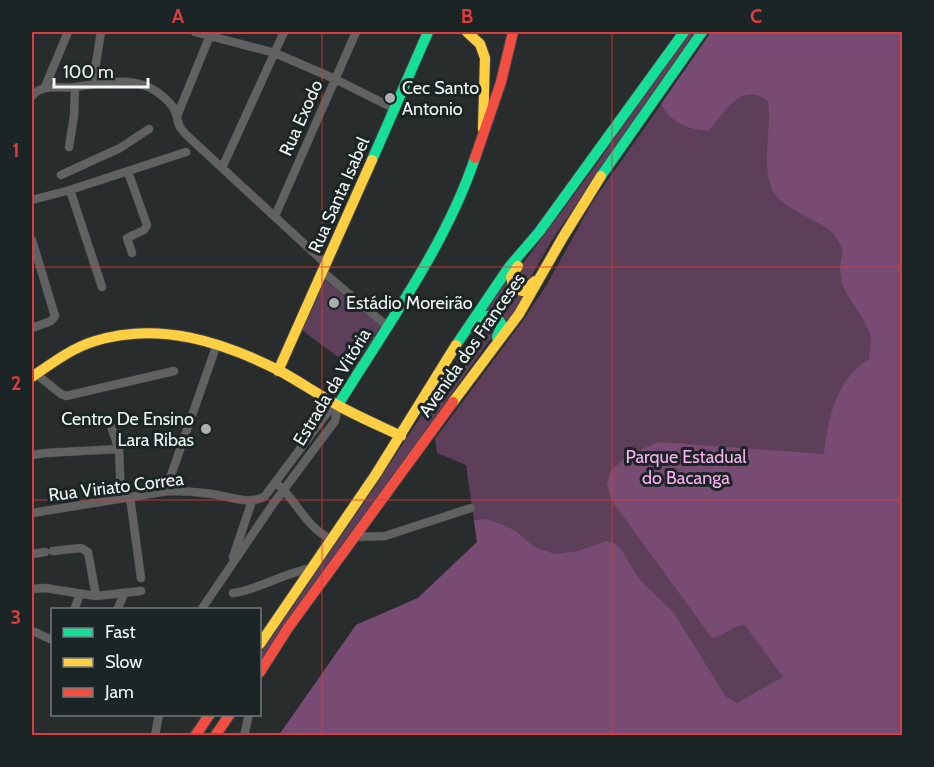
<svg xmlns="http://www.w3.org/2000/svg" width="934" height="767" viewBox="0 0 934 767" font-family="Cabin,sans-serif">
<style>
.green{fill:#5d3f5a}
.forest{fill:#774b72}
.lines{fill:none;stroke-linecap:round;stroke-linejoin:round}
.street-casing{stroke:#454747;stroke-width:9}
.fast-casing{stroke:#454747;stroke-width:12}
.slow-casing{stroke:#454747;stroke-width:12}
.jam-casing{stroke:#454747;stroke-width:12}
.street{stroke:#616162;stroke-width:8}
.fast{stroke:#16e098;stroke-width:10}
.slow{stroke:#ffcf43;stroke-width:10}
.jam{stroke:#f24e42;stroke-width:10}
.grid{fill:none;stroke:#d93d3d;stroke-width:1.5;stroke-opacity:0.55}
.poi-dot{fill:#aaafaf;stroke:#1c2525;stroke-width:2}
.labels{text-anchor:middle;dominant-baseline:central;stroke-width:6;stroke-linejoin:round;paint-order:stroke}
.poi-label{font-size:18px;fill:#f0f6f6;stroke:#1c2525;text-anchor:start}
.street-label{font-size:18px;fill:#f0f6f6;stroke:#1c2525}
.park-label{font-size:18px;fill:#fdb0f3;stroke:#1c2525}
.neatline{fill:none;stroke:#d93d3d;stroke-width:2}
.grid-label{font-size:20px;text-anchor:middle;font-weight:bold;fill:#d93d3d}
</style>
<rect width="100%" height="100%" fill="#282c2c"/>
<path class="green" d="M 689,32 L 695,32 L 554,237 L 527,283 L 524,286 L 518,286 L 516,273 L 593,169 Z
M 712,32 L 902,32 L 902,735 L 279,735 L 356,625 L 418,598 L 477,542 L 466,465 L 437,453 L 435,439 L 524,319 L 546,286 L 593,201 Z
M 506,276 L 528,294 L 508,323 L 498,309 L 482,312 Z
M 325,280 L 381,326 L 353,368 L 302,330 Z
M 489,319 L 498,322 L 494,334 L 260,662 L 260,654 L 374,488 L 469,343 L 483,323 Z"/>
<path class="forest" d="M 711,32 L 902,32 L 902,735 L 279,735 L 356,625 L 418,598 L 477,542 L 474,520 L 487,519 L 503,525 L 516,531 L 534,547 L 555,554 L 578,551 L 606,541 L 615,543 L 621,549 L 640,580 L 674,613 L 726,697 L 737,703 L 783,677 L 745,625 C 732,624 725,637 712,638 L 612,501 L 607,485 L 610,472 L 625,457 L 658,442 L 824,454 C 828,419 836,379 869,359 C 869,352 872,342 870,335 C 860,302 831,292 843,251 C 840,245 837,236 831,231 C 815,218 779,208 772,189 C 761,162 772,129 768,101 C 740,80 725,114 708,131 C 687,129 671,123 661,104 Z"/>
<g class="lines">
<g class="street-casing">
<path id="street" d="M 195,32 L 275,53 L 335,79 L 395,109
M 96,83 L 95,69 L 101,32
M 45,87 L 68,32
M 32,96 C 43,83 60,89 75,87 C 113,82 145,72 173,107 C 177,113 177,119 179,125 C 182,132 189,137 194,142 L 326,264
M 177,116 L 211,33
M 69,147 L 74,116 L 75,87
M 222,168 L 284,32
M 128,172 L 147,225 L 144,230 L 127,238 L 132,253
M 61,175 L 120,148 L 149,129
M 70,190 L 102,287
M 32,200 L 70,190 L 186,152
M 275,216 L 356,32
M 32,240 L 55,316 L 51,321 L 32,328
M 323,272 L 388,327
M 36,374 L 61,394 L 66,396 L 174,371
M 109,421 L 119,449 L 121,498
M 32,455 L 45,453 L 119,449
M 275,482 C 299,502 302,524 332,540
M 168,491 L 169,481 L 217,344
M 130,497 L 141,578
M 32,513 L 168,491 C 183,491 198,492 212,494 C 229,496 250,506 265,496 L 327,413 L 338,405
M 354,537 L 385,536 L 471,508
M 53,551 L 81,548 L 88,552 L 96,596
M 32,554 L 45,552
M 233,557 L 252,501
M 32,589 L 45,588 L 96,596 L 141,591
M 233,593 C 261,589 285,572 313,568
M 74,610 L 80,594
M 117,610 L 124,594
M 201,610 L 273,504 L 335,421 L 338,405
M 35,632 L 52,640
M 155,736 L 159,714
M 244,736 L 249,714"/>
</g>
<g class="fast-casing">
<path id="fast" d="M 372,160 L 428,32
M 601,176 L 702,32
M 474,329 L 485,316 L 496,315 L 502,325 L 497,337
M 456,345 L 509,267 L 539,232 L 684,32
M 338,405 C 386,327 446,245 475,158"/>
</g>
<g class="slow-casing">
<path id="slow" d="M 467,32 L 480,44 L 485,58 L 483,129
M 518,266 L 511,277 L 514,289 L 523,291 L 535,281
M 278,371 L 372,160
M 32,377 C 52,363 72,348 95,341 C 159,321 223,342 280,371 C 300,382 319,395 339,406 C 359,417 380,426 401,436
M 453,402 L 519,314 L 563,237 L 601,176
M 260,644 L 376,474 L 456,345"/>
</g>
<g class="jam-casing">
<path id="jam" d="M 475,158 L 501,82 L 513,32
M 260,672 L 288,628 L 453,402
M 195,736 L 210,714
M 215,736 L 230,714"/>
</g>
<use href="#street" class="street"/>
<use href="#fast" class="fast"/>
<use href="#slow" class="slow"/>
<use href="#jam" class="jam"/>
</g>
<path class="grid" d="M 322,32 L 322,736M 612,32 L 612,736M 32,267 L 902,267M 32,500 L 902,500"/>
<g class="poi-dot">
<circle cx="390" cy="98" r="6"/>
<circle cx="334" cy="303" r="6"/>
<circle cx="206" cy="429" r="6"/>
</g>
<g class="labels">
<g class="poi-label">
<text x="402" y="88">Cec Santo<tspan x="402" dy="21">Antonio</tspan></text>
<text x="346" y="303">Estádio Moreirão</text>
<text x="194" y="419" text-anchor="end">Centro De Ensino<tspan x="194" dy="21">Lara Ribas</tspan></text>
</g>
<g class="street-label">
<text transform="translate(301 118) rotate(-66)">Rua Exodo</text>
<text transform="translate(339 195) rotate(-66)">Rua Santa Isabel</text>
<text transform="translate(472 345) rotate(-55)">Avenida dos Franceses</text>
<text transform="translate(332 387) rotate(-59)">Estrada da Vitória</text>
<text transform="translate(116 487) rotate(-7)">Rua Viriato Correa</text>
</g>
<g class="park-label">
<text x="686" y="457">Parque Estadual<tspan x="686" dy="21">do Bacanga</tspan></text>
</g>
</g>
<rect width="934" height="767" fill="none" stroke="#1c2525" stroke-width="66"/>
<rect x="51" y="608" width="210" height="108" fill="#1c2525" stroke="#717979" stroke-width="1.5"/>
<rect x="63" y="628" width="30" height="9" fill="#16e098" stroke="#717979" stroke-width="1.5"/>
<text x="105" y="638" font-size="18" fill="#f0f6f6">Fast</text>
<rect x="63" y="658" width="30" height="9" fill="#ffcf43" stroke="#717979" stroke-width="1.5"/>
<text x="105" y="668" font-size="18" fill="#f0f6f6">Slow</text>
<rect x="63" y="688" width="30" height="9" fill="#f24e42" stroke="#717979" stroke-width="1.5"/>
<text x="105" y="698" font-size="18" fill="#f0f6f6">Jam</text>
<path d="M54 78v9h94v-9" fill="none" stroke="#f0f6f6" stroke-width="3"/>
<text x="63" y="78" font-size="18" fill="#f0f6f6" stroke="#1c2525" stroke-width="4.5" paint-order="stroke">100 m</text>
<rect x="33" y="33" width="868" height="701" class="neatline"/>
<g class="grid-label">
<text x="178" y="23">A</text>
<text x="467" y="23">B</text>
<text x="756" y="23">C</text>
<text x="16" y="157">1</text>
<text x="16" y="390">2</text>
<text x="16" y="624">3</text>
</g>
</svg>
